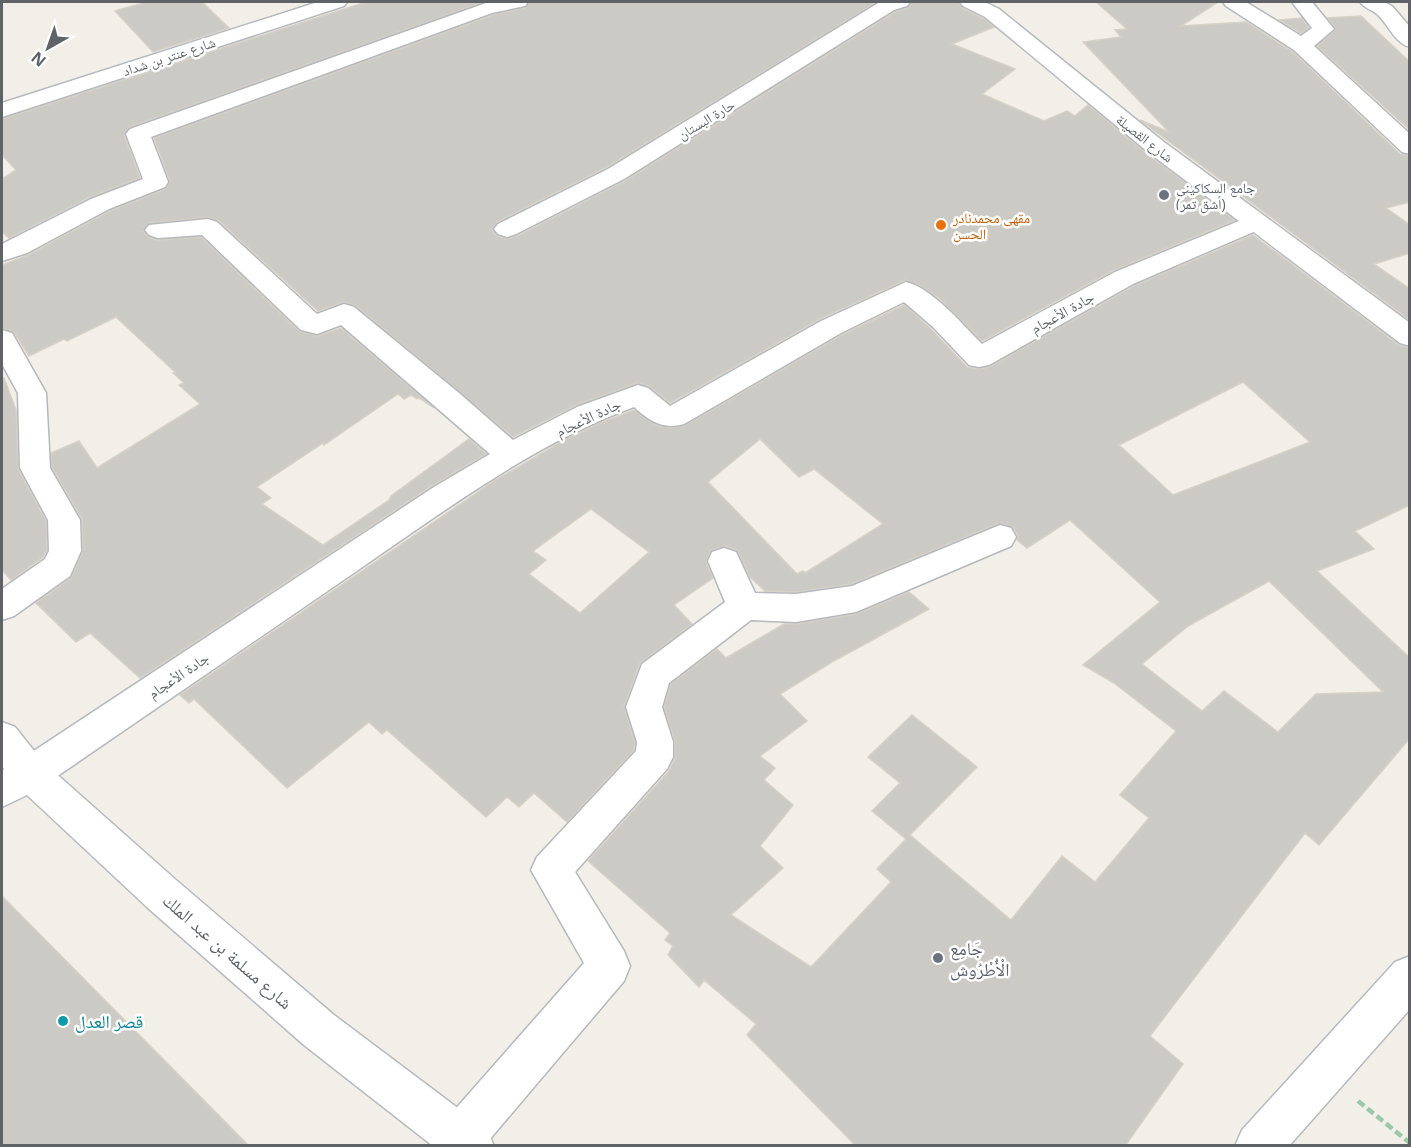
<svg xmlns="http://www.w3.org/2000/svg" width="1411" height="1147" viewBox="0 0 1411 1147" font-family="'Open Sans','Noto Naskh Arabic',sans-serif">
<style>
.building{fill:#cccac5;stroke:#d6d1c6;stroke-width:1.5;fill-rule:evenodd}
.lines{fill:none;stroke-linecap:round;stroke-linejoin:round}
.street-casing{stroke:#b5b8bc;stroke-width:3}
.secondary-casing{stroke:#b6babf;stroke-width:3}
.path{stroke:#9cc7a9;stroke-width:4.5;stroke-dasharray:8 4;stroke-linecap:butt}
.street{fill:#fff;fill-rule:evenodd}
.secondary{fill:#fff;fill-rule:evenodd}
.worship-dot{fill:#6b7280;stroke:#fff;stroke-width:2}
.food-dot{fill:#e8710a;stroke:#fff;stroke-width:2}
.culture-dot{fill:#0f9aa8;stroke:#fff;stroke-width:2}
.labels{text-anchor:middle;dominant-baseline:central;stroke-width:5;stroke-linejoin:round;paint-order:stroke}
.far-street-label{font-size:14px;fill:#5f6368;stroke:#fff}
.far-worship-label{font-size:14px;fill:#5b616d;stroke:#fff;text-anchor:start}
.far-food-label{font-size:14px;fill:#c56008;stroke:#fff;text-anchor:start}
.street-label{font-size:15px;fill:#5f6368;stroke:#fff}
.near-worship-label{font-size:18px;fill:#5b616d;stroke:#fff;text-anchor:start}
.near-street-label{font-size:18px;fill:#5f6368;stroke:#fff}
.near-culture-label{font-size:18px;fill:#0d838f;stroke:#fff;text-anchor:start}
</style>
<rect width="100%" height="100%" fill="#f1efe8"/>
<path class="building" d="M 147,2 L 202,2 L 229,28 L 153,52 L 115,11 Z
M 366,2 L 484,2 L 129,127 L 124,135 L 140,178 L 90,197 L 9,238 L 2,232 L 2,179 L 16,170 L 2,155 L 2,119 Z
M 530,2 L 877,2 L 607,167 L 497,222 L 492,230 L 497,236 L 506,239 L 517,236 L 625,181 L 895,12 L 908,8 L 912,2 L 958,2 L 962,8 L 984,19 L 994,27 L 952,44 L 1015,69 L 982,94 L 1044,121 L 1067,111 L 1075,116 L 1088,105 L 1147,154 L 1235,220 L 1114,270 L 982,341 L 938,297 L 917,284 L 905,280 L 820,319 L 670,403 L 649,386 L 637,383 L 576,405 L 513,437 L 355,305 L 343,302 L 318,311 L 218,220 L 208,217 L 149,223 L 143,231 L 148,237 L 157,240 L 201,237 L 300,332 L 318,336 L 341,328 L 434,408 L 419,398 L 417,399 L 411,395 L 404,399 L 398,394 L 324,445 L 323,443 L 257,487 L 271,498 L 262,504 L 323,545 L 389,500 L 391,496 L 469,439 L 486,454 L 433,485 L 140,678 L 90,633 L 76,642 L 36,603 L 71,578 L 83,551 L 82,519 L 52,467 L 51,453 L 79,441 L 97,468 L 200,404 L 179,385 L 184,383 L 173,373 L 175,372 L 116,317 L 67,341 L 64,339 L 29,356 L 14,332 L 2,328 L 2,265 L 28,255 L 110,211 L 166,189 L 170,181 L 154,138 L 493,15 L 525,8 Z
M 1096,2 L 1218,2 L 1181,26 L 1246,22 L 1293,52 L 1400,154 L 1410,156 L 1410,202 L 1386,208 L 1410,225 L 1410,253 L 1374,264 L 1410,289 L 1410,320 L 1140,120 L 1169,132 L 1083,42 L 1121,37 L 1115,30 L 1127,29 Z
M 1361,16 L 1410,62 L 1410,130 L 1317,46 L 1336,29 L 1328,18 Z
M 1302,18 L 1309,28 L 1301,33 L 1279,20 Z
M 1253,235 L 1399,345 L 1410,348 L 1410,505 L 1355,531 L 1374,549 L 1317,571 L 1410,658 L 1410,738 L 1319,845 L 1305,833 L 1150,1036 L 1183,1064 L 1125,1146 L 856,1146 L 747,1035 L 756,1024 L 704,980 L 699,987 L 668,955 L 673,946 L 665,940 L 670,933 L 588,861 L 669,771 L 675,758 L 675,741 L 664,707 L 671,684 L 717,649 L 726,658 L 784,624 L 796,624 L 856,614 L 909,592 L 929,609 L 832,662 L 780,694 L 807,721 L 760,756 L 775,768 L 764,780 L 793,805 L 760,846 L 783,868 L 731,915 L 811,967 L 891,882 L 877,869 L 906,839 L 872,811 L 900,783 L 868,757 L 912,715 L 977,767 L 910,835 L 1011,920 L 1062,856 L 1095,882 L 1149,818 L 1120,795 L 1176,731 L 1114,683 L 1083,665 L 1160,602 L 1070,520 L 1027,548 L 1017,540 L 1018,536 L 1013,527 L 999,523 L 851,584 L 796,592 L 765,591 L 750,577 L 737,550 L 725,546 L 711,550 L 706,562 L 713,578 L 674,605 L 692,624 L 640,663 L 624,706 L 635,742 L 634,750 L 567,822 L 534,793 L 519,807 L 507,797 L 486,817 L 387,730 L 382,734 L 369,722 L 287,788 L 194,699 L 189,703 L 180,695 L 494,481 L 563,441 L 598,424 L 634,410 L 656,425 L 670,428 L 684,426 L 842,335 L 904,305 L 931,329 L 967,367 L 979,369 L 989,367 L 1134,286 ZM 1243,382 L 1310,442 L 1173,495 L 1119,445 ZM 760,439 L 799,477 L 814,469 L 883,524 L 805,573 L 803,571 L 797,574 L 708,482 ZM 591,509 L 649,552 L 580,613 L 529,574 L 546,560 L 533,551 ZM 1269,581 L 1383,692 L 1316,694 L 1278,732 L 1224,691 L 1202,711 L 1142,664 L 1188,626 Z
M 2,378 L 4,378 L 16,410 L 18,469 L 46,521 L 47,550 L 43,557 L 11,580 L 2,570 Z
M 2,896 L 249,1146 L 2,1146 Z"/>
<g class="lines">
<g class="street-casing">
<path id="street" d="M 489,2 L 528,2 L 525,6 L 492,13 L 151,137 L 168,182 L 165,187 L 109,209 L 27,253 L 2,261 L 2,244 L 91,199 L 143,179 L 126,134 L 130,129 Z
M 880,2 L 910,2 L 907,6 L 894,10 L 624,179 L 516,234 L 507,237 L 498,234 L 494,229 L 498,224 L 608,169 Z
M 1223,2 L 1246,2 L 1301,36 L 1312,28 L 1292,2 L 1312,2 L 1334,29 L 1314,46 L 1410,134 L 1410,154 L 1402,152 L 1294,50 L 1226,6 Z
M 1360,2 L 1384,2 L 1392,6 L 1410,27 L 1410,47 C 1396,44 1389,26 1379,16 C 1374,10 1365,9 1360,2 Z
M 1256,214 L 1265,217 L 1269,222 L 1265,227 L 1133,284 L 989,365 L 979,367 L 969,365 L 933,327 L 904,302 L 841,333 L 684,424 C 663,430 649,421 634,407 C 535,443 447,509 361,568 C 255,641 149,713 43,786 L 30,791 L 17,786 L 11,774 L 17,762 L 434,487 L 490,454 L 341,325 L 317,334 L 301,330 L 202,235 L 158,238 L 149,235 L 145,230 L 149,225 L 208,219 L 217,222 L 317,314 L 344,304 L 354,307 L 459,393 L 513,440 L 577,407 L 638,385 L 648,388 L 670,406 L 821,321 L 906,282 C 932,288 963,325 982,344 L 1115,272 Z
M 2,330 L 12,333 L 46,393 L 50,468 L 80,520 L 81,551 L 70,576 L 14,616 L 2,620 L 2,589 L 45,559 L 49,551 L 48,520 L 20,468 L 18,393 L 2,364 Z
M 1000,525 L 1011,528 L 1016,537 L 1011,546 L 856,612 L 796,622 L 751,620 L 669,683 L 662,707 L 673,742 L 673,757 L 667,769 L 575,872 L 624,951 L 630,966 L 624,981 L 484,1146 L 440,1146 L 437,1138 L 444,1122 L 584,963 L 531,870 L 537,857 L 636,751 L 637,742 L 626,707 L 642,664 L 725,602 L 708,561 L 712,552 L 724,548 L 736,552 L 755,593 L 796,594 L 852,586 Z"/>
</g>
<g class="secondary-casing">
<path id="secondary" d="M 318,2 L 347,2 L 344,6 L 2,117 L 2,103 Z
M 960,2 L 985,2 L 999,9 L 1164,142 L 1410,323 L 1410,346 L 1400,343 L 1148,152 L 985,17 L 963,6 Z
M 2,722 L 15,727 L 43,762 L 176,880 L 334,1015 L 487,1130 L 494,1146 L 433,1146 L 304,1045 L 148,908 L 27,795 L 2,807 L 2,771 L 4,769 L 2,766 Z
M 1410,956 L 1410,1009 L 1289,1146 L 1235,1146 L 1242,1130 L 1395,962 Z"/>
</g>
<path class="path" d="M 1358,1101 L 1410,1143"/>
<use href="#street" class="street"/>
<use href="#secondary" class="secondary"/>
</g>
<g class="worship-dot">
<circle cx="1164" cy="195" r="6"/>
<circle cx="938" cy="958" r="6"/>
</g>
<circle class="food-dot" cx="941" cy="225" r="6"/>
<circle class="culture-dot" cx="63" cy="1021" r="6"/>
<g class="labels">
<g class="far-street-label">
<text transform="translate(169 56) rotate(-18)">شارع عنتر بن شداد</text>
<text transform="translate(706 119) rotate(-31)">حارة البستان</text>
<text transform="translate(1145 138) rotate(38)">شارع القصيلة</text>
</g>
<g class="far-worship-label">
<text x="1176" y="187">جامع السكاكيني<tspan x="1176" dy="16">(أشق تمر)</tspan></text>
</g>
<g class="far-food-label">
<text x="953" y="217">مقهى محمدنادر<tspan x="953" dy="16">الحسن</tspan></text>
</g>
<g class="street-label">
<text transform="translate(1062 312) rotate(-29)">جادة الأعجام</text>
<text transform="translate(588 417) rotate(-25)">جادة الأعجام</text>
<text transform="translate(178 675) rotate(-34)">جادة الأعجام</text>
</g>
<g class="near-worship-label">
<text x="950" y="948">جَامِع<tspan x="950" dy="21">الْأُطْرُوش</tspan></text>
</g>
<g class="near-street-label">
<text transform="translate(228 951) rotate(41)">شارع مسلمة بن عبد الملك</text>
</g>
<g class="near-culture-label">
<text x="75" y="1021">قصر العدل</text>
</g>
</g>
<rect width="1411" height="1147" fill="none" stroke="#5f6368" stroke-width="6"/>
<g transform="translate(48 48) rotate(220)" stroke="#ffffff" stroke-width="4.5" paint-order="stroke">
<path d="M0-4.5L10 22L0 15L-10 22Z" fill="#5f6368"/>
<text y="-9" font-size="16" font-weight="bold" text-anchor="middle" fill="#5f6368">N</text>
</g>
</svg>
